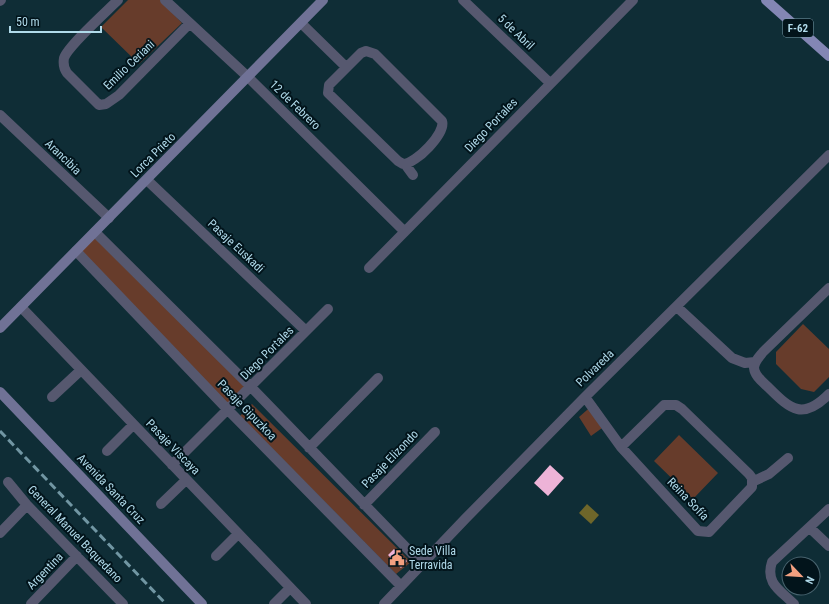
<svg xmlns="http://www.w3.org/2000/svg" width="829" height="604" viewBox="0 0 829 604" font-family="'Roboto Condensed',sans-serif">
<style>
.green{fill:#673c2b}
.water{fill:#6e662a}
.building{fill:#edb3d7}
.lines{fill:none;stroke-linecap:round;stroke-linejoin:round}
.street{stroke:#56586f;stroke-width:10}
.secondary{stroke:#707296;stroke-width:10}
.primary{stroke:#8386b4;stroke-width:10}
.rail{stroke:#7196a3;stroke-width:3;stroke-dasharray:8 4;stroke-linecap:butt}
.labels{text-anchor:middle;dominant-baseline:central;stroke-width:4;stroke-linejoin:round;paint-order:stroke}
.shield{fill:#02141b;stroke:#7c9fac;stroke-width:1}
.shield-label{font-size:11px;font-weight:bold;fill:#b0daea}
.street-label{font-size:12px;fill:#b0daea;stroke:#02141b}
.poi-label{font-size:12px;fill:#b0daea;stroke:#02141b;text-anchor:start}
</style>
<rect width="100%" height="100%" fill="#0f2d36"/>
<path class="green" d="M 128,0 L 160,0 L 182,23 L 139,64 L 101,27 Z
M 95,232 L 251,387 L 228,410 L 76,251 Z
M 803,324 L 829,349 L 829,377 L 814,392 L 801,389 L 776,364 L 776,352 Z
M 595,403 L 609,423 L 591,436 L 579,417 Z
M 252,404 L 411,562 L 396,574 L 240,416 Z
M 679,435 L 718,473 L 693,499 L 654,461 Z"/>
<path class="water" d="M 587,504 L 599,515 L 591,524 L 579,513 Z"/>
<path class="building" d="M 550,465 L 564,478 L 548,496 L 534,483 Z
M 394,549 L 407,561 L 401,568 L 388,555 Z"/>
<g class="lines">
<path class="street" d="M 118,0 C 107,11 68,46 64,58 C 63,64 64,69 67,73 L 99,105 L 106,104 L 119,95 L 189,24
M 165,0 L 248,77 L 404,231
M 463,0 L 550,83
M 0,1 L 1,0
M 301,23 L 346,67
M 366,51 L 375,54 L 442,121 C 446,133 416,164 403,164 L 398,161 L 328,93 L 329,85 L 361,53 Z
M 0,115 L 109,218
M 405,164 L 413,175
M 147,180 L 306,331
M 95,232 L 251,387 L 422,564
M 76,251 L 228,410 L 401,586
M 369,268 L 633,0
M 829,288 L 763,352 C 759,357 754,362 754,368 C 755,377 763,382 769,388 C 791,410 803,420 829,394
M 21,307 L 306,604
M 677,307 L 732,358 L 745,363 L 755,362
M 52,397 L 81,370
M 585,397 L 621,447 L 698,531 L 709,532 L 752,487 L 752,478 L 749,474 L 682,409 L 676,405 L 664,405 L 621,447
M 309,448 L 378,378
M 107,451 L 133,425
M 172,465 L 328,309
M 8,482 L 27,505 L 123,604
M 752,482 L 769,474 L 788,458
M 161,504 L 186,480
M 364,505 L 435,432
M 810,528 L 829,546
M 0,533 L 27,505
M 216,556 L 238,534
M 31,604 L 77,556
M 274,604 L 290,588
M 384,604 L 466,518 L 585,397 L 829,155
M 794,604 C 780,590 765,583 772,562 L 829,509"/>
<path class="secondary" d="M 0,328 L 323,0
M 0,392 L 202,604"/>
<path class="primary" d="M 766,0 L 829,56"/>
<path class="rail" d="M 0,431 L 166,604"/>
</g>
<defs>
<g id="civic-bare" transform="scale(1.2)"><path d="M-.6-6.5H3V-4.5H.6V-3L4-1V1h2V6H-6V1h2V-1L-.6-3ZM-1.2 2.5V6h2.4V2.5Z" fill="#f2a080" stroke="#02141b" stroke-width="2.5" paint-order="stroke"/></g>
</defs>
<g fill-rule="evenodd">
<use href="#civic-bare" x="397" y="558"/>
</g>
<g class="labels">
<rect class="shield" x="783" y="19" width="30" height="18" rx="3"/>
<g class="shield-label">
<text x="798" y="28">F-62</text>
</g>
<g class="street-label">
<text transform="translate(516 32) rotate(44)">5 de Abril</text>
<text transform="translate(129 65) rotate(-44)">Emilio Ceriani</text>
<text transform="translate(295 105) rotate(44)">12 de Febrero</text>
<text transform="translate(491 125) rotate(-46)">Diego Portales</text>
<text transform="translate(153 155) rotate(-45)">Lorca Prieto</text>
<text transform="translate(63 157) rotate(44)">Arancibia</text>
<text transform="translate(236 246) rotate(43)">Pasaje Euskadi</text>
<text transform="translate(267 353) rotate(-45)">Diego Portales</text>
<text transform="translate(595 368) rotate(-44)">Polvareda</text>
<text transform="translate(247 410) rotate(46)">Pasaje Gipuzkoa</text>
<text transform="translate(173 447) rotate(46)">Pasaje Viscaya</text>
<text transform="translate(390 459) rotate(-46)">Pasaje Elizondo</text>
<text transform="translate(111 489) rotate(46)">Avenida Santa Cruz</text>
<text transform="translate(688 499) rotate(46)">Reina Sofía</text>
<text transform="translate(75 534) rotate(46)">General Manuel Baquedano</text>
<text transform="translate(45 571) rotate(-46)">Argentina</text>
</g>
<g class="poi-label">
<text x="409" y="551">Sede Villa<tspan x="409" dy="14">Terravida</tspan></text>
</g>
</g>
<g transform="translate(801 576) rotate(115)"><circle r="19" fill="#02141b" stroke="#48636e"/>
<path d="M0-3L7 15L0 10L-7 15Z" fill="#f2a080"/>
<text y="-6" font-size="11" font-weight="bold" text-anchor="middle" fill="#b0daea">N</text>
</g>
<path d="M10 26v6h91v-6" fill="none" stroke="#b0daea" stroke-width="2"/>
<text x="16" y="26" font-size="12" fill="#b0daea" stroke="#02141b" stroke-width="3" paint-order="stroke">50 m</text>
</svg>
